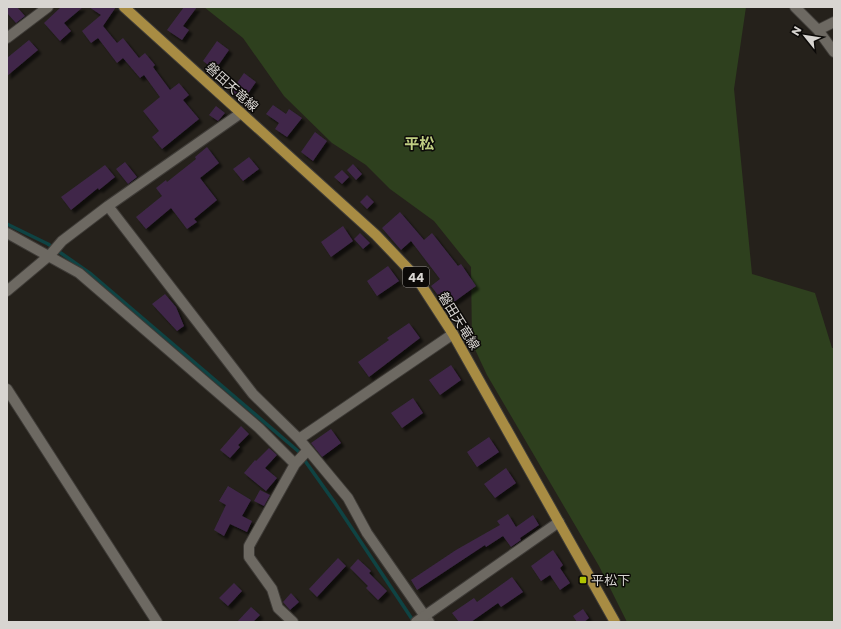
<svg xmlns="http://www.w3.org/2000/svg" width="841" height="629" viewBox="0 0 841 629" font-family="Poppins,'Noto Sans JP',sans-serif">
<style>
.green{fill:#2e401e}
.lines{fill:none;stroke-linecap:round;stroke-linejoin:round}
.stream{stroke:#0f4343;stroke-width:3.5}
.building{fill:#3f2849;filter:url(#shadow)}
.street-casing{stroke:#3e3b37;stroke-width:12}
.secondary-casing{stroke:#3e3b37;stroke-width:12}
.primary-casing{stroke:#3e3b37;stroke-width:12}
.street{stroke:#6d6962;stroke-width:10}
.secondary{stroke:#6d6962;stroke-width:10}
.primary{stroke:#a88c43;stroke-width:10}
.poi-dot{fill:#b0c500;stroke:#0c0a08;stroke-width:1.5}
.labels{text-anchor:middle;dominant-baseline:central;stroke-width:3;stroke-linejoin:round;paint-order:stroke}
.shield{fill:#0c0a08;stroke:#9b9895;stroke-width:1}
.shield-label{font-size:12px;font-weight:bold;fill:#d8d5d1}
.street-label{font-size:13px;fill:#d8d5d1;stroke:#0c0a08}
.poi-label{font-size:13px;fill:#d8d5d1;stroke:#0c0a08;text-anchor:start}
.quarter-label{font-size:15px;font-weight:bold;fill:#c0ce82;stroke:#0c0a08}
</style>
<defs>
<filter id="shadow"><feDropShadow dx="3.5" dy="3.5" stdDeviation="1" flood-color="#0009"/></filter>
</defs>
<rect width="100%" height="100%" fill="#25211b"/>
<path class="green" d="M 204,7 L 746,7 L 734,89 L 752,274 L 815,293 L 832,348 L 834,348 L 834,622 L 627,622 L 599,566 L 487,375 L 472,343 L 471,267 L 434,221 L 390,189 L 366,165 L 332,143 L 284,96 L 243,38 Z"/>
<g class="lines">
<path class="stream" d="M 7,224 L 48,244 L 91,274 L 298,451 L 335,503 L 414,622"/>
</g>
<path class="building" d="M 7,7 L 17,7 L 25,16 L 16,23 L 7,13 Z
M 61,7 L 83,7 L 64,23 L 71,31 L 60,41 L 44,23 Z
M 89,7 L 116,7 L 103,26 L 117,43 L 123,38 L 139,58 L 145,53 L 155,65 L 153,67 L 170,90 L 179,83 L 189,95 L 183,100 L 199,119 L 162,149 L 152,137 L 159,131 L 143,111 L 160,97 L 144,75 L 140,78 L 123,58 L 117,63 L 98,38 L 91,43 L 82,31 L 101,15 Z
M 184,7 L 197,7 L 183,26 L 189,30 L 182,40 L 167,30 Z
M 29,40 L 38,50 L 7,76 L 7,58 Z
M 217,41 L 229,50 L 215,70 L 203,61 Z
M 244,73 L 256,82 L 242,102 L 230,93 Z
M 273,105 L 286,114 L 289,109 L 302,118 L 287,137 L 275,129 L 279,123 L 266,114 Z
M 216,106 L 225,113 L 218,121 L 209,115 Z
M 315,132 L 327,141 L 313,161 L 301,152 Z
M 207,147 L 219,163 L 200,178 L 217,200 L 194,219 L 197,222 L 187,229 L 171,208 L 146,229 L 136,217 L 162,196 L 156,188 L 166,180 L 167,182 L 196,159 L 195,157 Z
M 249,157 L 259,169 L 243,181 L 233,169 Z
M 125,162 L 137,177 L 128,184 L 116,169 Z
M 353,164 L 362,174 L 356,180 L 347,170 Z
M 105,165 L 115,177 L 99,190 L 98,188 L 71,210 L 61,197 Z
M 342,170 L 349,177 L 342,184 L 334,177 Z
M 367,195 L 374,202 L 367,209 L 360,202 Z
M 400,212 L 424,240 L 432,233 L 458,266 L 461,264 L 476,286 L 447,307 L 431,286 L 440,279 L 411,241 L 401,250 L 382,228 Z
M 343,226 L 353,241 L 331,257 L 321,242 Z
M 360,233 L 370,243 L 363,249 L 354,239 Z
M 388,266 L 399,281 L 377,296 L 367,281 Z
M 165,294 L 176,307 L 184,326 L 177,331 L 152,304 Z
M 409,323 L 420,338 L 369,377 L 358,362 L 389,340 L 387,338 Z
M 451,365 L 461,380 L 440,395 L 429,380 Z
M 413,398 L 423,413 L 402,428 L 391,413 Z
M 241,426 L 249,434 L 238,445 L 240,447 L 230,458 L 220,450 Z
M 331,429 L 341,443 L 322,457 L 311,443 Z
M 489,437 L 499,452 L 477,467 L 467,452 Z
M 269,448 L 277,455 L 265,468 L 277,478 L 266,491 L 244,473 L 255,460 L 256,461 Z
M 506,468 L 516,483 L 495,498 L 484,484 Z
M 228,486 L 251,500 L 242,516 L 252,521 L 247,532 L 230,524 L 224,536 L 214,530 L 226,505 L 219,501 Z
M 260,490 L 270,495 L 264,506 L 254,501 Z
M 508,514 L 516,527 L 533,515 L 539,525 L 520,538 L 521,540 L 511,547 L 503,536 L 486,547 L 485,545 L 417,590 L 411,580 L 456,550 L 500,525 L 497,521 Z
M 553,550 L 563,565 L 560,568 L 570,583 L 560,590 L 550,575 L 541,581 L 531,566 Z
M 338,558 L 346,566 L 317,597 L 309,589 Z
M 358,559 L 371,571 L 369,573 L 387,591 L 378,600 L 366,588 L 368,586 L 350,568 Z
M 512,577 L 523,592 L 501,607 L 498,603 L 471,622 L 459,622 L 452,613 L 474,598 L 477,602 Z
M 234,583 L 242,591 L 228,606 L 219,598 Z
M 291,593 L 299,602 L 290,610 L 283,602 Z
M 251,607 L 260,615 L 253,622 L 237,622 Z
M 583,609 L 589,618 L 584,622 L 577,622 L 573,616 Z"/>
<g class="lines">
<g class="street-casing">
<path id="street" d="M 795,7 L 818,30 L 834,52
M 818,30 L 834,22
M 7,38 L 48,7
M 108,206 L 241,113
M 7,233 L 79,273 L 259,428 L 295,464
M 7,291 L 50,255 L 62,241 L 108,206 L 253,394 L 299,439 L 348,498 L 367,533 L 429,622
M 7,389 L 157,622
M 299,439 L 453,334
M 293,622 L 278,608 L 272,589 L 249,557 L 249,546 L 295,464 L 308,450"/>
</g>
<g class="secondary-casing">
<path id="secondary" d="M 416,622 L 559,522"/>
</g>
<g class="primary-casing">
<path id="primary" d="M 124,7 L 376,235 L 416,277 L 453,334 L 615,622"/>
</g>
<use href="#street" class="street"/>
<use href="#secondary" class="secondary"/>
<use href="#primary" class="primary"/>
</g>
<rect class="poi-dot" x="579" y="576" width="8" height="8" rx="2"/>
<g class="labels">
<rect class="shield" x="403" y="267" width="26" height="20" rx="3"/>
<g class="shield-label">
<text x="416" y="277">44</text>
</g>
<g class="street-label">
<text transform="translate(232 87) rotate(42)">磐田天竜線</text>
<text transform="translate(459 321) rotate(58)">磐田天竜線</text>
</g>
<g class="poi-label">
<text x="591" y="580">平松下</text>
</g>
<g class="quarter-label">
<text x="419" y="143">平松</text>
</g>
</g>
<rect width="841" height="629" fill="none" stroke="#d8d5d1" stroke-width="16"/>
<g transform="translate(805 36) rotate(300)" stroke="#0c0a08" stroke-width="3" paint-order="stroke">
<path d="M0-3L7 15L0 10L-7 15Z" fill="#d8d5d1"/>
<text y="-6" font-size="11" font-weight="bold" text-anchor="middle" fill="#d8d5d1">N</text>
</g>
</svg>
